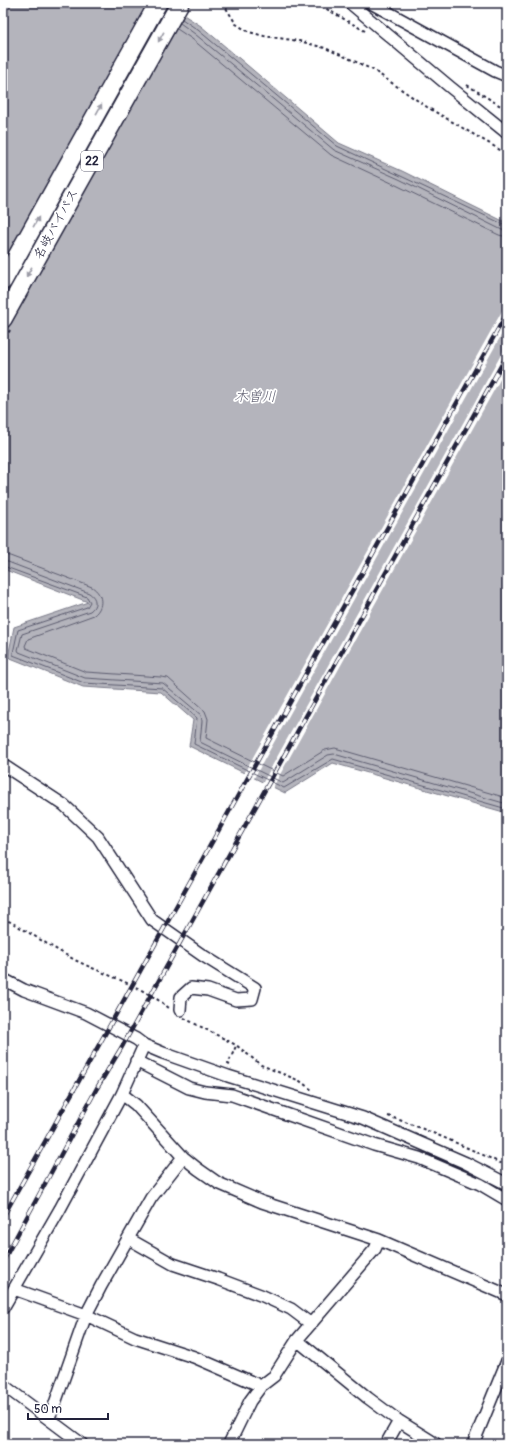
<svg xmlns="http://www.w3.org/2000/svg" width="510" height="1447" viewBox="0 0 510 1447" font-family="Pangolin,'Klee One',sans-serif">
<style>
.water{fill:#b4b4bc;stroke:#7a7a88}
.pier{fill:#fff}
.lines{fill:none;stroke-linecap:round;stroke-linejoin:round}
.shore{stroke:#5c5c6f;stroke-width:1}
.minor-casing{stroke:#22223b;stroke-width:14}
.highway-casing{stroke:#22223b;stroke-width:20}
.path{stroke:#22223b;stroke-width:2;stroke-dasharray:3 3;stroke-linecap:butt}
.minor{stroke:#fff;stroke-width:11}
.highway{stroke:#fff;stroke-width:17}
.rail-casing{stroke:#22223b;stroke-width:4.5}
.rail{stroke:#fff;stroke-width:3;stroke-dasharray:9;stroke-linecap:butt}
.oneway{fill:#9c9ca7}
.labels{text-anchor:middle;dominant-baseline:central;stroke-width:3.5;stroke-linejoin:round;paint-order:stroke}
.shield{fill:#fff;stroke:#646476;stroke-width:1}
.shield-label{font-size:12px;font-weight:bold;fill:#22223b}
.street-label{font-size:13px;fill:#22223b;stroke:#fff}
.water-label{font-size:14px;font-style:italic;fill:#5c5c6f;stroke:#fff}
</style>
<rect width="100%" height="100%" fill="#fff"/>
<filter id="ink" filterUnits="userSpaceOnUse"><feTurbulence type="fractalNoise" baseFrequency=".025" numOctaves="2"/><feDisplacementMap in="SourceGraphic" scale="8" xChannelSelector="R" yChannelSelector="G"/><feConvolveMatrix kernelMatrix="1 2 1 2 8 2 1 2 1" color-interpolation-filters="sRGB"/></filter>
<g filter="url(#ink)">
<path class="water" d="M 3,3 L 165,3 L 201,26 L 339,143 L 402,171 L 507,223 L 507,813 L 333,763 L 285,793 L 189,746 L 193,720 L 161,692 L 83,687 L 8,657 L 14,627 L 88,602 L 3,569 Z"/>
<path class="pier" d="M 507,302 L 507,325 L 253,780 L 243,775 Z
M 507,344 L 507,367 L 272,789 L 262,784 Z"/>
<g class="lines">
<path class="shore" d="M 182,19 L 198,30 L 337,146 L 507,226
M 180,23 L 195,34 L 334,150 L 399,179 L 502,230 L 507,231
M 177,29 L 192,39 L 331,155 L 396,185 L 499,235 L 507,237
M 3,555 L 10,556 L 92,587 C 103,594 104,607 94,615 L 28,639 L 25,646 L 26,648 L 86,672 L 161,677 L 168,678 L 205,711 L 208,719 L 206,738 L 283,776 L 325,750 L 335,748 L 507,798
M 3,561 L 8,562 L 89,593 C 97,598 97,606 90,611 L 22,634 L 18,650 L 19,652 L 85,678 L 163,683 L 201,715 L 202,721 L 200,742 L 283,783 L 328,755 L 334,754 L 507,804
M 3,566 L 87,597 L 90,602 L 87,607 L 18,630 L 13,653 L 13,655 L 84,683 L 162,688 L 197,718 L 194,744 L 284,788 L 333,759 L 507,809"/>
<g class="minor-casing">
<path id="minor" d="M 350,3 L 450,87 L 507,133
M 371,3 L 495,71 L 507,76
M 3,765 L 64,805 L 98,837 L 152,920 L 202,955 L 255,988 L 252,999 L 236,1000 L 208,990 L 191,988 L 181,997 L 180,1010
M 3,979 L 24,990 L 86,1013 L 136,1039 L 144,1045 L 163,1053 L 228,1076 L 363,1118 L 466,1163 L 507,1184
M 136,1061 L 189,1088 L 205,1092 L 232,1095 L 374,1145 L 419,1158 L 480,1184 L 507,1200
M 122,1094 L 136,1105 L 183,1157 L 198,1169 L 218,1183 L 262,1202 L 379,1240 L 507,1295
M 129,1239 L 173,1264 L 218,1279 L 263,1296 L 291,1309 L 311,1324
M 14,1289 L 86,1315 L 135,1338 L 194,1357 L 261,1386
M 3,1308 L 60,1209 L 122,1094 L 144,1045
M 297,1340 L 368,1398 L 399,1421 L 436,1444
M 3,1385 L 82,1444
M 48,1418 L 53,1409 L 86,1315 L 101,1286 L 151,1198 L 183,1157
M 229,1444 L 250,1401 L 261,1386 L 274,1376 L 297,1340 L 375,1249 L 379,1240
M 386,1444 L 399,1421
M 473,1444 L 507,1361"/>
</g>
<g class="highway-casing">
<path id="highway" d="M 3,281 L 158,3
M 3,319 L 180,3"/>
</g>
<path class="path" d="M 223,3 L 236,24 L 249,32 L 264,36 L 299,41 L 325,48 L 350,59 L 373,70 L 427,107 L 507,154
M 316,3 L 365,31
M 467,85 L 507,110
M 3,343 L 10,330
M 3,918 C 28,931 52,948 77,961 C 108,976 142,986 169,1008
M 184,1018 L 236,1045 L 261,1065 L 300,1081 L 312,1090
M 230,1065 L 228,1064 L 236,1046
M 388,1116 C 429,1130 468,1148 507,1166"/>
<use href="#minor" class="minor"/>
<use href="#highway" class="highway"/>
<g class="rail-casing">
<path id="rail" d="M 3,1217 L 507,313
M 3,1261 L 97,1088 L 123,1045 L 507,355"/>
</g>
<use href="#rail" class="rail"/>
</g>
<defs><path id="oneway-solid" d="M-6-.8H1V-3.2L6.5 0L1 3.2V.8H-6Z"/></defs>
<g class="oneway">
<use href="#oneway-solid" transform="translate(161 37) rotate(119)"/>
<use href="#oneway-solid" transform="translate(99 109) rotate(-61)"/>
<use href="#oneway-solid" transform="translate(36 222) rotate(-61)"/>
<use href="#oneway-solid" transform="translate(29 272) rotate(119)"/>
</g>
</g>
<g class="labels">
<rect class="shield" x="81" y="151" width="22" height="20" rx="3"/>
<g class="shield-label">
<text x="92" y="161">22</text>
</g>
<g class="street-label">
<text transform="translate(56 224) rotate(-61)">名岐バイパス</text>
</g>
<g class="water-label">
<text x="255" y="396">木曽川</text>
</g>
</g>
<rect width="510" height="1447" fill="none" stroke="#fff" stroke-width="16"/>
<rect x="8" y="8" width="494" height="1431" fill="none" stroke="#22223b" stroke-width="1.5" filter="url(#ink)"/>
<path d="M28 1413v6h80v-6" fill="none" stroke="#22223b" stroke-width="2"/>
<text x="34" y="1413" font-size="12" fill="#22223b" stroke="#ffffff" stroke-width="3" paint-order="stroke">50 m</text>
</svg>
